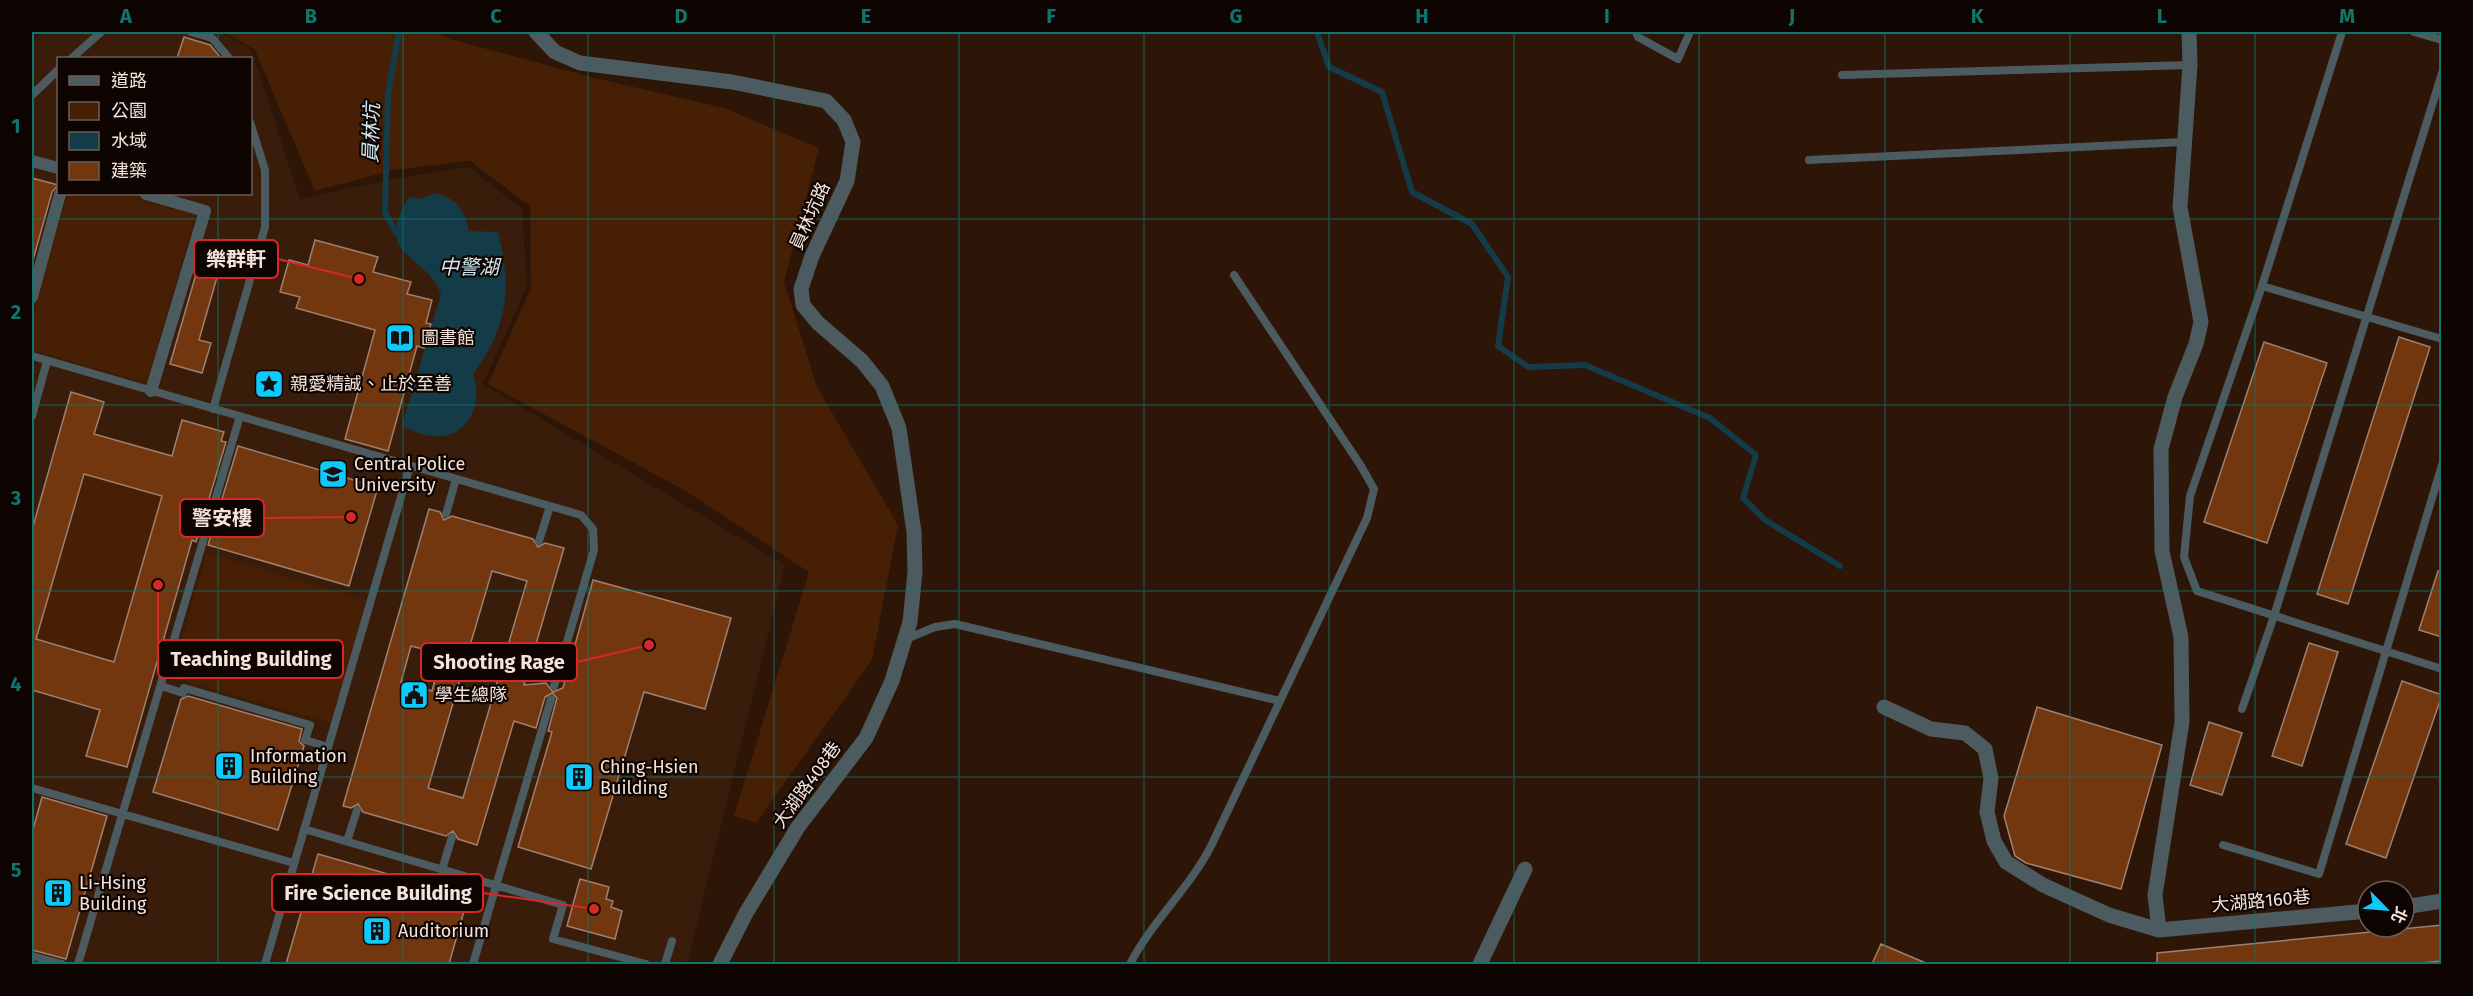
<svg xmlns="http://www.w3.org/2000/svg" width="2473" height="996" viewBox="0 0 2473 996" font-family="'Fira Sans','Noto Sans TC',sans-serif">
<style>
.built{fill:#3a1c0a;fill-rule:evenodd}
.green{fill:#471f04}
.water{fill:#143b48}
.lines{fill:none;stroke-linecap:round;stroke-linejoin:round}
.stream{stroke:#143b48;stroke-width:6}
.building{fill:#73370f;stroke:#9e8070;stroke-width:1.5;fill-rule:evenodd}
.service{stroke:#4c5b60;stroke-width:8}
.pedestrian{stroke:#4c5b60;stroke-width:12}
.minor{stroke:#4c5b60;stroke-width:15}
.tertiary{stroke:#4c5b60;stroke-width:15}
.grid{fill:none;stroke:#0f766e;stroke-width:1.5;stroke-opacity:0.55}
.labels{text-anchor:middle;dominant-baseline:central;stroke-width:4.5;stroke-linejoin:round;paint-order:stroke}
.street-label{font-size:18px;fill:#f4e3da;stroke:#0e0502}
.poi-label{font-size:18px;fill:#f4e3da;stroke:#0e0502;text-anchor:start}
.water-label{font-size:20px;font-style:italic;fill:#cee8f2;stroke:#0e0502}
.leader{fill:none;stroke:#d62828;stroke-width:2}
.callout-dot{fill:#d62828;stroke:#0e0502;stroke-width:2}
.callout{fill:#0e0502;stroke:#d62828;stroke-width:2}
.callout-label{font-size:20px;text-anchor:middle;font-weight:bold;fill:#f4e3da}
.neatline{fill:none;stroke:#0f766e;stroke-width:2}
.grid-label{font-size:20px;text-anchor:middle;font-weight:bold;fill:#0f766e}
</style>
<rect width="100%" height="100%" fill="#2d1508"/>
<path class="built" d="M 45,32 L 220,32 L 251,49 L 300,199 L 393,179 L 469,167 L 522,209 L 527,287 L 483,384 L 785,565 L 687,964 L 32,964 L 32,40 ZM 58,58 L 250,58 L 250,194 L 58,194 Z"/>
<path class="green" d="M 224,32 L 437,32 L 450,39 L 595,78 L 724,108 L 819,148 L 784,282 L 817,387 L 898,525 L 872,660 L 756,823 L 734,816 L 809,572 L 684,490 L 488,384 L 531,288 L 530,206 L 470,161 L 393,170 L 315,191 L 255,50 Z
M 68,194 L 117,194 L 195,215 L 147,383 L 32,350 L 32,321 Z
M 84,474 L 162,496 L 114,662 L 36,639 Z
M 207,553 L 366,600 L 331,723 L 171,677 Z"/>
<path class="water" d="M 437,193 C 458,201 465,210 469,231 L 498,232 C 512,287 508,328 473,374 C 482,398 473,432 443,436 C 429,438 415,432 402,426 L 441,294 C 426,253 371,258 409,197 L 419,199 Z"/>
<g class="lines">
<path class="stream" d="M 1317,32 L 1329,67 L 1382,92 L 1412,192 L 1472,224 L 1508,277 L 1498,346 L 1528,367 L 1585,365 L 1710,418 L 1756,455 L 1743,498 L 1765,520 L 1840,566
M 396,233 L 385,212 L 388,94 L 399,32"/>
</g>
<path class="building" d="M 184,37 L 210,45 L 221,58 L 177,58 Z
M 32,178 L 58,185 L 52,192 L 33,260 Z
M 315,240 L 378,257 L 373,272 L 411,282 L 407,294 L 432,300 L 426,323 L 431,324 L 424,348 L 417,346 L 388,451 L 345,439 L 375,330 L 296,308 L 300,297 L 280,292 L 289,260 L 308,265 Z
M 205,243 L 225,249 L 199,340 L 211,343 L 202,373 L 170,364 Z
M 2399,337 L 2430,347 L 2348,604 L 2317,594 Z
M 2264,342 L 2327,363 L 2267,543 L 2204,522 Z
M 71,392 L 104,402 L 94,434 L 172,456 L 182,420 L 224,432 L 221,441 L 226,442 L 196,542 L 192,540 L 127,767 L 86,756 L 100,710 L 32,690 L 32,530 ZM 84,474 L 162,496 L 114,662 L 36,639 Z
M 238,446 L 378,487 L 349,586 L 208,545 Z
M 429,509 L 440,512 L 444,520 L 452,516 L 533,539 L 538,547 L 545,543 L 564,548 L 524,685 L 546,683 L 553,692 L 563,688 L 593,580 L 731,618 L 705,709 L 644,692 L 591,869 L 518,847 L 552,732 L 548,731 L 557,698 L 552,693 L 545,697 L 536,728 L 514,721 L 477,845 L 458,839 L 453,831 L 446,836 L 363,812 L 358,804 L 351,808 L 343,806 ZM 492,571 L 527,581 L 463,798 L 428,788 ZM 411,646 L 442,654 L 432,691 L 401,682 Z
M 2438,571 L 2442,571 L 2442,637 L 2419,630 Z
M 2309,643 L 2338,652 L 2302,766 L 2272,756 Z
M 2402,681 L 2442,695 L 2386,858 L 2346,844 Z
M 188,696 L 302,729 L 299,741 L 304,746 L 278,830 L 153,792 L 181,699 Z
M 2037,707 L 2162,745 L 2121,889 L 2026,863 L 2015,856 L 2004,816 Z
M 2209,722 L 2242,733 L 2222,795 L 2190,785 Z
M 42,797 L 107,816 L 66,959 L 32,950 L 32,833 Z
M 318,854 L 468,897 L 449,964 L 286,964 Z
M 580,879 L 609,887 L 606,899 L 613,901 L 611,907 L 622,911 L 615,939 L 567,926 Z
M 2442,925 L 2442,961 L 2410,964 L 2157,964 L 2157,953 Z
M 1881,944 L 1928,964 L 1872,964 Z"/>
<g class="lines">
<path class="service" d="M 191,32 L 212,38 L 229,58
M 1636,32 L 1638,37 L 1678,59 L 1690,32
M 2342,32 L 2262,286 L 2190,496 L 2184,557 L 2197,591 L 2442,669
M 2414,32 L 2442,40
M 72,58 L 101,32
M 1842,75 L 2190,65
M 32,95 L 58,70
M 1809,160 L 2183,142
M 2262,286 L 2442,339
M 32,356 L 581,515 L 593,529 L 594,550 L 554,686
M 213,409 L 265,227 L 265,170 L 250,122
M 32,416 L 47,361
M 446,514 L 456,479
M 539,541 L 550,506
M 906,639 L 935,627 L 955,624 L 1280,701
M 161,686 L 183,693 L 184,688 L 310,725 L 305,740 L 328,747
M 2242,709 L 2274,616 L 2442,73
M 32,788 L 294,863
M 304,829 L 563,905 L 553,939 L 646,964
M 347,841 L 357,810
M 2223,845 L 2319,874 L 2442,465
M 442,870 L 452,837
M 32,956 L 62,964
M 78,964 L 240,416
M 265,964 L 410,466
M 473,964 L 551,699
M 665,964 L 672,941
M 1130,964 C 1152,921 1189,889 1211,846 L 1367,518 L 1374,489 L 1361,466 L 1234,275"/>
<path class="pedestrian" d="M 32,161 L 58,168
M 146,194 L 205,211 L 151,391
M 32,297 L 60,194"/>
<path class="minor" d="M 1884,707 L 1931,729 L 1965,733 L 1985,749 L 1991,778 L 1987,812 L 1994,841 L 2006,862 L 2043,885 L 2109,915 L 2159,930 L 2368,911
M 2404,907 L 2442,901
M 2159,930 L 2155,895 L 2182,722 L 2181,637 L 2162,551 L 2161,449 L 2175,397 L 2196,344 L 2201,322 L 2180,207 L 2190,65 L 2189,32
M 1480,964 L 1525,869"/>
<path class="tertiary" d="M 536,32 L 555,52 L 580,63 L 732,82 L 826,101 L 844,120 L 853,142 L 847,181 L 812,256 L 801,289 L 803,305 L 818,323 L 862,361 L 882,386 L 899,428 L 914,532 L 915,572 L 910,622 L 892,681 L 866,738 L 798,827 L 746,913 L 720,964"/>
</g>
<path class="grid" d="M 218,32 L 218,58M 403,32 L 403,964M 588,32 L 588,964M 774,32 L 774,964M 959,32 L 959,964M 1144,32 L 1144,964M 1329,32 L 1329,964M 1514,32 L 1514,964M 1699,32 L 1699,964M 1885,32 L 1885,964M 2070,32 L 2070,964M 2255,32 L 2255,964M 218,194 L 218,964M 32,219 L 2442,219M 32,405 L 2442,405M 32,591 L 2442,591M 32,777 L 2442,777"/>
<defs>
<g id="library-square" transform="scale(1.5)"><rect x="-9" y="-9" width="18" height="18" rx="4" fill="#0dcafa" stroke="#0e0502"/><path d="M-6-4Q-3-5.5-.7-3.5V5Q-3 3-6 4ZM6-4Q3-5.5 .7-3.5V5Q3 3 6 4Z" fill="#111"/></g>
<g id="sight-square" transform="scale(1.5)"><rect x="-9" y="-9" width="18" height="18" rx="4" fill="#0dcafa" stroke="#0e0502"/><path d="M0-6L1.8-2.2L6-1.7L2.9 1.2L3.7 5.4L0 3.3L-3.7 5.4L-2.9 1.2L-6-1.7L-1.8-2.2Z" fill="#111"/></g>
<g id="university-square" transform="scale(1.5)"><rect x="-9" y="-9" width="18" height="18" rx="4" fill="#0dcafa" stroke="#0e0502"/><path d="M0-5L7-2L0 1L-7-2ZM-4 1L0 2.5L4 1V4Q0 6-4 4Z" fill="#111"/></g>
<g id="civic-square" transform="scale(1.5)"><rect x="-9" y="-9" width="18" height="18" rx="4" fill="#0dcafa" stroke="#0e0502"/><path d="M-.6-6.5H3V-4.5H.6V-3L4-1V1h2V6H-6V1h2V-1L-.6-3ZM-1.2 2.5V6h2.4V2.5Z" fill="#111"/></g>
<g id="building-square" transform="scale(1.5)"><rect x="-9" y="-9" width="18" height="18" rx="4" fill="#0dcafa" stroke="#0e0502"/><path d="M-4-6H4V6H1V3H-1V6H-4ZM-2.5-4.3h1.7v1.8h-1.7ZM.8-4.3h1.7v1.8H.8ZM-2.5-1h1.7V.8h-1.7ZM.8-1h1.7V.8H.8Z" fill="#111"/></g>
</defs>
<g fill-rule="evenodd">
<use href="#library-square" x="400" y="338"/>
<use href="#sight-square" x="269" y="384"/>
<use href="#university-square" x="333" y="474"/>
<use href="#civic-square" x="414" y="695"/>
<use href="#building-square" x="229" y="766"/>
<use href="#building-square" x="579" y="777"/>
<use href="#building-square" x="58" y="893"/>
<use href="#building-square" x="377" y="931"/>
</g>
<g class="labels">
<g class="street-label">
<text transform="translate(810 216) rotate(-66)">員林坑路</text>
<text transform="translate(807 785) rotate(-54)">大湖路408巷</text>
<text transform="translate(2261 901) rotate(-5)">大湖路160巷</text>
</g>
<g class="poi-label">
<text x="421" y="338">圖書館</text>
<text x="290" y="384">親愛精誠、止於至善</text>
<text x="354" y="464">Central Police<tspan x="354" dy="21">University</tspan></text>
<text x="435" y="695">學生總隊</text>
<text x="250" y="756">Information<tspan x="250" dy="21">Building</tspan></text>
<text x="600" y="767">Ching-Hsien<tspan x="600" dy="21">Building</tspan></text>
<text x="79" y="883">Li-Hsing<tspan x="79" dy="21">Building</tspan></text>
<text x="398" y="931">Auditorium</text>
</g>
<g class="water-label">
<text transform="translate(371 133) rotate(-88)">員林坑</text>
<text x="469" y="267">中警湖</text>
</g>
</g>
<path class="leader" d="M359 279L278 259M351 517L264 518M158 585L158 659M649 645L577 662M594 909L483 893"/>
<g class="callout-dot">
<circle cx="359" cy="279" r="6"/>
<circle cx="351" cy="517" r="6"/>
<circle cx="158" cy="585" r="6"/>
<circle cx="649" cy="645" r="6"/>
<circle cx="594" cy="909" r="6"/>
</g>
<g class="callout">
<rect x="194" y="240" width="84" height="38" rx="6"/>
<rect x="180" y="499" width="84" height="38" rx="6"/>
<rect x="158" y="640" width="185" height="38" rx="6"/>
<rect x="421" y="643" width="156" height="38" rx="6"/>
<rect x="272" y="874" width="211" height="38" rx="6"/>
</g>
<g class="callout-label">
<text x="236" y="266">樂群軒</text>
<text x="222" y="525">警安樓</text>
<text x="251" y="666">Teaching Building</text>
<text x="499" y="669">Shooting Rage</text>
<text x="378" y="900">Fire Science Building</text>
</g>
<rect width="2473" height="996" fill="none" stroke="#0e0502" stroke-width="66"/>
<rect x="57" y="57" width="195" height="138" fill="#0e0502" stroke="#6a5e58" stroke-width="1.5"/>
<rect x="69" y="76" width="30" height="9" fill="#4c5b60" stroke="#6a5e58" stroke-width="1.5"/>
<text x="111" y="87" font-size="18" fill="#f4e3da">道路</text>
<rect x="69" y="102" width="30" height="18" fill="#471f04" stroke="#6a5e58" stroke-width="1.5"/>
<text x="111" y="117" font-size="18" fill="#f4e3da">公園</text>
<rect x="69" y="132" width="30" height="18" fill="#143b48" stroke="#6a5e58" stroke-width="1.5"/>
<text x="111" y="147" font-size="18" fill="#f4e3da">水域</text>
<rect x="69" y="162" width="30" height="18" fill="#73370f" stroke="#6a5e58" stroke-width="1.5"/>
<text x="111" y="177" font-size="18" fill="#f4e3da">建築</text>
<g transform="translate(2386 909) rotate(115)"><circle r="28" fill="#0e0502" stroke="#6a5e58" stroke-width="1.5"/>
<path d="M0-4.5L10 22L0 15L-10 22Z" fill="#0dcafa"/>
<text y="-9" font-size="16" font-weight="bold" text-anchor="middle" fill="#f4e3da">北</text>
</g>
<rect x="33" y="33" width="2407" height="930" class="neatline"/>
<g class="grid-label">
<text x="126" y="23">A</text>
<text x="311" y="23">B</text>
<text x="496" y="23">C</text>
<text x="681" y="23">D</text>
<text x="866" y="23">E</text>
<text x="1051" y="23">F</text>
<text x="1236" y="23">G</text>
<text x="1422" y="23">H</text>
<text x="1607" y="23">I</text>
<text x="1792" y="23">J</text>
<text x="1977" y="23">K</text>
<text x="2162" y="23">L</text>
<text x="2347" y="23">M</text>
<text x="16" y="133">1</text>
<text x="16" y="319">2</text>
<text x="16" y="505">3</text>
<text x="16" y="691">4</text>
<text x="16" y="877">5</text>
</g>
</svg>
